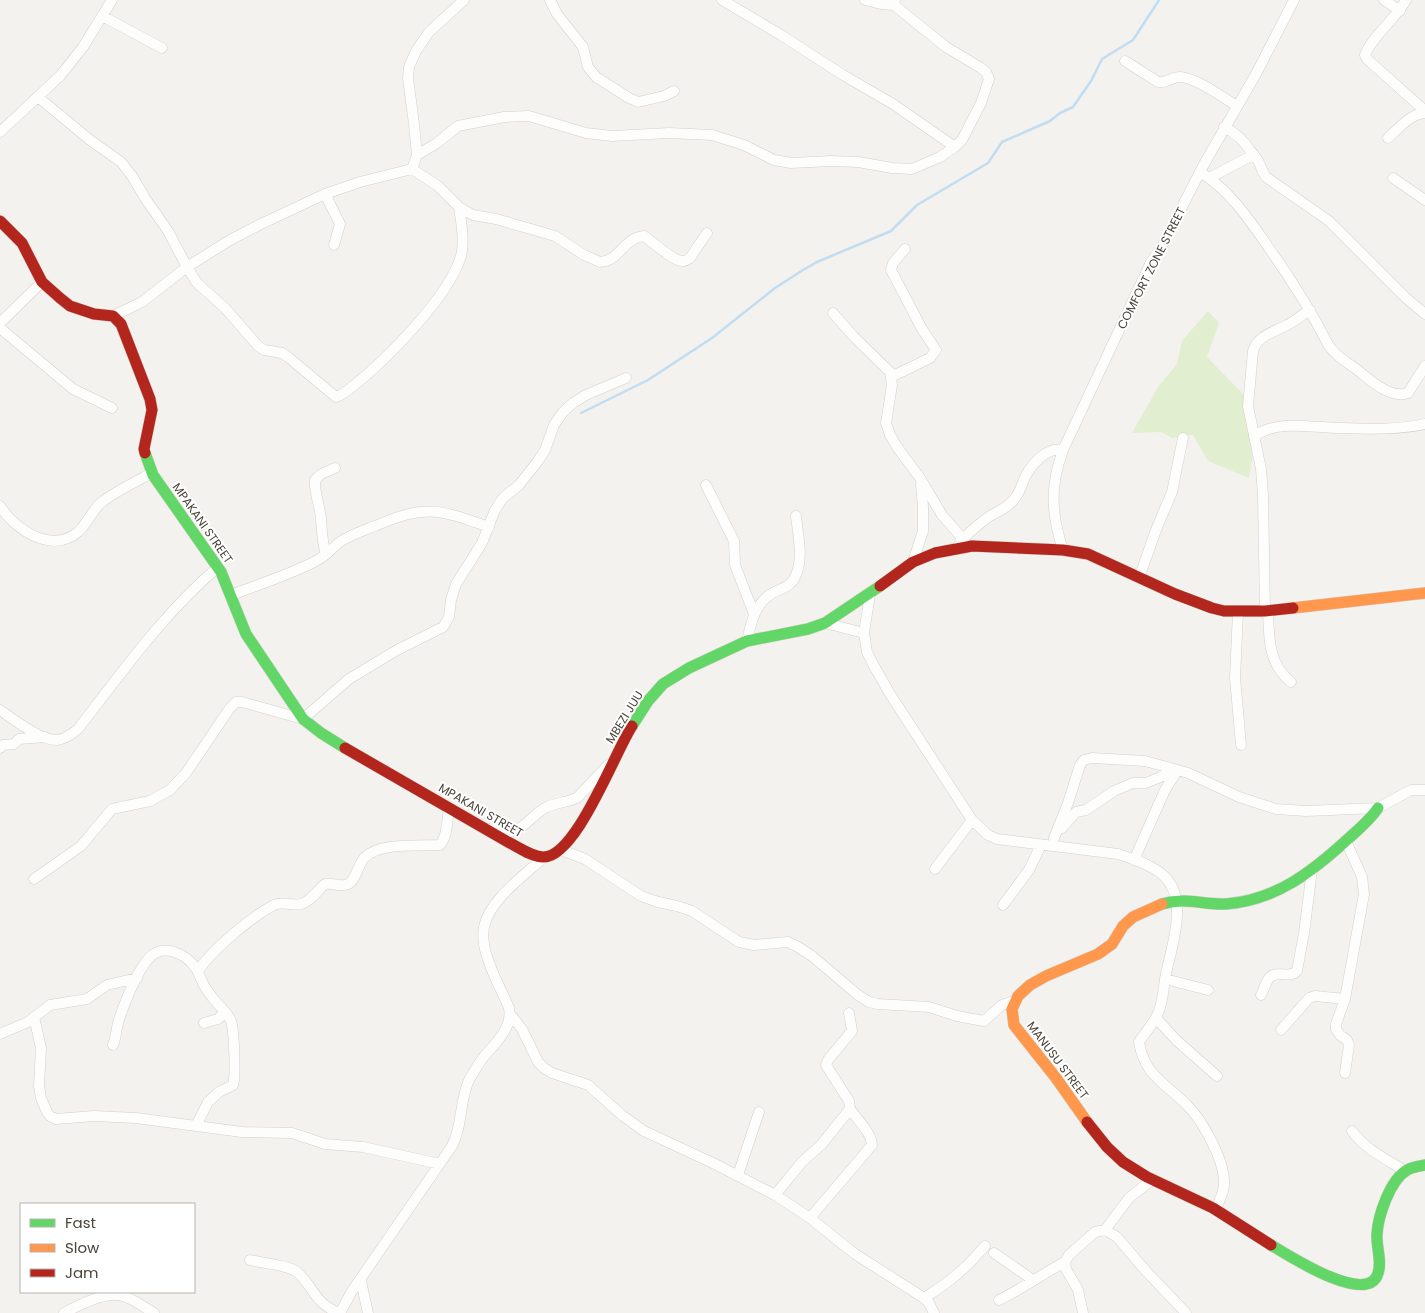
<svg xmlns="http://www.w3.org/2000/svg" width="1425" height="1313" viewBox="0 0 1425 1313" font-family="Poppins,sans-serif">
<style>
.green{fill:#e1eecf}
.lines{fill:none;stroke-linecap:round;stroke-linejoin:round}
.stream{stroke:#c0ddf1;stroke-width:2.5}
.street-casing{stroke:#d2d0cb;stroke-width:11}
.fast-casing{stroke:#d3cfc5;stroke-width:12}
.slow-casing{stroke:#d3cfc5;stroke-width:12}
.jam-casing{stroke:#d3cfc5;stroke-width:12}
.street{stroke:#fdfdfc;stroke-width:10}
.fast{stroke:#63d668;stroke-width:11}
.slow{stroke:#ff974d;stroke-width:11}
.jam{stroke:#b3261e;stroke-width:11}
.labels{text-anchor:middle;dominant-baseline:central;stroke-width:4;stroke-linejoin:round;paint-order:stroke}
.street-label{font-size:12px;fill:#4b4439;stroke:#fff}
</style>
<rect width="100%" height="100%" fill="#f4f2ee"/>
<path class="green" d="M 1208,311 L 1219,323 L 1207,357 L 1243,394 L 1253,453 L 1249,478 L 1208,461 L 1193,435 L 1172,438 L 1161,432 L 1132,433 L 1158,387 L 1177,364 L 1182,341 Z"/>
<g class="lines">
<path class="stream" d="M 581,413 L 648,380 L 712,338 L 775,288 L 803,270 L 817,262 L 891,231 L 917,205 L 988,163 L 1002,142 L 1050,121 L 1060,113 L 1073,107 L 1091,81 L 1102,59 L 1133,40 L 1159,0"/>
<g class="street-casing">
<path id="street" d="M 550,0 L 557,14 L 583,47 L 588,67 L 596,77 L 629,98 L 638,102 L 664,96 L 674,91
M 722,0 L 781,35 L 843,75 L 893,104 L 955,147
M 865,0 L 881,4 L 894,5
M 1384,0 L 1400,11
M 1406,0 C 1396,18 1371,38 1365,55 L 1367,59 L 1425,111
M 102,16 L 162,48
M 1125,61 L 1158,82 C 1166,84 1171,77 1180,77 C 1197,78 1222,97 1237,106
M 38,97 L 90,140 L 121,162 L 132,176 L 145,198 L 168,231 L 187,267 L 197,283 L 225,308 L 258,346 L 264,350 L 282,353 L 288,357 L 336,397 C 343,395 346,391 352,387 C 385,361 449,297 461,256 C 465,241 461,222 459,207
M 1224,127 C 1241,136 1245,144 1257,159 C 1261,164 1261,171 1266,177 L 1329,221 L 1406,298 L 1425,314
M 0,132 L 60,76 L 83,47 L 112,0
M 1388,138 C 1399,128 1410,114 1425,113
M 417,155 L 437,143 L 458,126 L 504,117 L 529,116 L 586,133 L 612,136 L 669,133 L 712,135 L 744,145 L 774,160 L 791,163 L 831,161 L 858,162 L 892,168 L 912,169 L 940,157 L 955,147 L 962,140 L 981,103 L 989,79 L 986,72 L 981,68 L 946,47 L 894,5 L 895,0
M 412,169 L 438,186 L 459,207 L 473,215 L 496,219 L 555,236 L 584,255 L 600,262 C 620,261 623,238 644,236 C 653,242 673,261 682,261 C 685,262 687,260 690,258 L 707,233
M 1200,172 C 1230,190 1251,222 1271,251 C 1293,282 1312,313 1329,346 C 1337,358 1349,363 1360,372 C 1372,382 1391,399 1408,393 L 1425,366
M 1209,178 L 1253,155
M 1393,178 L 1425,200
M 325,194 L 340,224 L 334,245
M 833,313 L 854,337 L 890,372 L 892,385 L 886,423 L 890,435 L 897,447 L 920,478 L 942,515 L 963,539
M 113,316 L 142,302 L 187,267 L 230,240 L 261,224 L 325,194 L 360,182 L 412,169 L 417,155 L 414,124 L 408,78 L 409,67 L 416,51 L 429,32 L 464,0
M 0,323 L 42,282
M 0,328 L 73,389 L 112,408
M 891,377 L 930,358 L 936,350 L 922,329 L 891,270 L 893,263 L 905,249
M 1254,436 C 1279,419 1312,428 1340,428 C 1368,429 1398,430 1425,424
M 706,485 L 734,541 L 735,565 L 754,614
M 0,506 C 15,530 52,554 78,532 C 88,523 92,510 102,502 C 116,491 137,481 152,473
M 959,544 C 967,533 979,524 990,516 C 999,511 1009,507 1015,498 C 1020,492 1022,484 1025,477 C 1032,464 1047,446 1063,450
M 1063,550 C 1051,513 1050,486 1063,450 L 1151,262 L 1162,246 L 1203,166 L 1256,74 L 1294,0
M 326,554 C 322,542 322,531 321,519 C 320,506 314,493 315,480 L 321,474 L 335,468
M 913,562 L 923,531 L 923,507 L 921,484
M 1139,578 L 1156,530 L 1172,492 L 1183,438
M 870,594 L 864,633 L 867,652 L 874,666 L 890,694 L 972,820 L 988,835 L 997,839 L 1118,854 C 1134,859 1155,866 1166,878 C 1189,903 1170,950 1165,979 C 1163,991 1163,1002 1158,1013 C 1154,1024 1145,1032 1139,1042 C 1144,1075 1166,1084 1187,1105 C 1203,1121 1225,1161 1224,1184 C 1224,1193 1219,1201 1216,1209
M 231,595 C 260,584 289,575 316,561 C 327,556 334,545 343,540 C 353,534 365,530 375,526 C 426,504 438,509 489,527
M 1265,611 L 1263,495 L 1261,469 L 1248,406 L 1253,351 C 1257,336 1274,332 1287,325 C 1295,321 1302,315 1310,310
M 1268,611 C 1269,637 1268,664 1291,682
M 1238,612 L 1235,678 L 1241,745
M 825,623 L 864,633
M 747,641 C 751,624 754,605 771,594 C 779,589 791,587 795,577 C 804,560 798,535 796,516
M 0,710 C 13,719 41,741 57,740 C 65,739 72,734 78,729 C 122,672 164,613 218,567
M 0,748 L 3,745 L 14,744 L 19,739 L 45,737
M 1062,828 L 1076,812 L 1086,810 L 1114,791 L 1133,783 L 1146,783 L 1177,770
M 489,829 C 495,829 503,832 509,832 C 523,831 533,814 545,808 C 555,802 568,803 578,797 L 608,765
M 1054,838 L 1068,803 L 1080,765 L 1084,760 L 1092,758 L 1145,761 L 1188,773 L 1239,797 L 1276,809 L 1306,811 L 1378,808 L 1411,790 L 1425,790
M 559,849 L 585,859 L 641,896 L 658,902 L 677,906 L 692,911 L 739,942 L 754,945 L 788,942 L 798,947 L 812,956 L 858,995 L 869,1002 L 878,1004 L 929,1007 L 957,1016 L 984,1021 L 1002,1005 L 1014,1001
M 1134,860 L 1165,790 L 1177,771
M 935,869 L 972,820
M 34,879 L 81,846 L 112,809 L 150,801 L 170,790 L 186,773 L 230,708 L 236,702 L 242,702 L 303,719 L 349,679 L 397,650 L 443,627 L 449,617 L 451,600 L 456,584 L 482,543 L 495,510 L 503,498 L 519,485 L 538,461 L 545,450 L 554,425 L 563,412 L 573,403 L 586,395 L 626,378
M 1003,905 L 1029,870 L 1041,845
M 198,971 C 212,950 251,917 274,905 C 283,901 292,906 301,904 C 310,902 318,890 325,884 C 333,882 340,888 348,884 C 356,880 358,865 364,858 C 379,842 419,846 440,845 C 448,836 447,819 449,808
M 1165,979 L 1208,990
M 1261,995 C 1264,989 1266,981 1270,977 C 1278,970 1289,979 1297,971 L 1304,933 L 1312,870
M 510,1014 L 522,1029 L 538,1062 L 544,1068 L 552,1073 L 588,1085 L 623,1116 L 644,1131 L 715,1164 L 775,1195 L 810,1218 L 855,1254 L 924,1298 L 929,1303 L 934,1313
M 34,1017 L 41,1048 L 39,1086 L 41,1098 L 47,1112 L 50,1116 L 56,1119 L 94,1116 L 136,1118 L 242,1132 L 292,1133 L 325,1144 L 363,1147 L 440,1164
M 1156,1018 L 1176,1040 L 1217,1076
M 204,1023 L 218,1019 L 225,1012
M 1281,1030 L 1309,998 L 1315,996 L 1345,999
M 0,1034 L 28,1022 L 50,1005 L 87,999 L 107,985 L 137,978
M 113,1045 C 116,1038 116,1031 118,1023 C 123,1006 137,971 149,958 C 164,942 188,955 197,970 C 199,974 200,977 202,981 C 204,986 208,992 212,997 C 218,1005 227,1012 231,1021 C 234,1029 236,1077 233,1085 L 219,1092 L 208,1102 L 196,1126
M 1345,1073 L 1349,1045 L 1347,1040 L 1340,1035 L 1336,1029 L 1336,1024 L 1345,999 L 1364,894 L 1362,877 L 1346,841
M 1352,1131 C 1365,1149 1386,1159 1405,1171
M 738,1175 L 759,1112
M 775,1195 L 802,1162 L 821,1145 L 850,1109 L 849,1101 L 826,1065 L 828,1060 L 852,1031 L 849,1013
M 810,1218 L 872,1145 C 871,1132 857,1119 850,1109
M 1105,1230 L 1129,1198 L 1153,1179
M 994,1253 L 1033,1280
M 250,1260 C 262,1263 288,1265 297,1272 C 315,1288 313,1302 339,1313
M 361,1281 L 368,1313
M 924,1298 C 950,1282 965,1269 985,1246
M 999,1300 C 1022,1289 1042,1274 1065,1262
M 64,1313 C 77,1306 97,1296 111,1295 C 126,1293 142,1306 154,1313
M 340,1313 L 352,1291 L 452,1146 C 463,1126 459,1099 470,1078 C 474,1072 478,1064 483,1058 C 494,1044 513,1029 509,1008 C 503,993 494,978 489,962 C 485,952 482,938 484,927 C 489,900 525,875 544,857
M 1083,1313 L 1078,1290 L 1066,1269 L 1065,1262 L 1069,1255 L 1095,1232 L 1105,1230 L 1117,1237 L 1145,1270 L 1186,1313"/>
</g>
<g class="fast-casing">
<path id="fast" d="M 145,453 L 153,475 L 221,572 L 246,634 L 303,719 L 321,733 L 345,748
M 632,726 L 648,701 L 663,684 L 689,668 L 747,641 L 808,629 L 825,623 L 880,586
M 1162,904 C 1186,897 1203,905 1226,904 C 1277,900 1313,871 1349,838 C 1359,829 1370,820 1378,808
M 1271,1245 C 1288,1255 1363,1304 1377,1276 C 1383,1263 1376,1247 1377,1234 C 1378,1216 1390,1180 1407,1170 C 1412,1167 1419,1166 1425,1165"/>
</g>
<g class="slow-casing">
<path id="slow" d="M 1293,608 L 1425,593
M 1087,1122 L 1056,1078 L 1014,1025 L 1012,1009 L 1018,996 L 1030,985 L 1046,976 L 1098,954 L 1112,944 L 1123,926 L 1133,917 L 1162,904"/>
</g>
<g class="jam-casing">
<path id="jam" d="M 0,221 L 22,243 L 42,282 L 60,298 L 70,306 L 94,314 L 113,316 L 121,324 L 150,399 L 152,410 L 144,449 L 145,453
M 880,586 L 913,562 L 935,553 L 972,546 L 1063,550 L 1088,554 L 1175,594 L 1212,608 L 1224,611 L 1265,611 L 1293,608
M 345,748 L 508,842 C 518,847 532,857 543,857 C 576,858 615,752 632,726
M 1087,1122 L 1107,1147 L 1123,1162 L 1147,1177 L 1213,1208 L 1271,1245"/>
</g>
<use href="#street" class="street"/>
<use href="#fast" class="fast"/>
<use href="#slow" class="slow"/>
<use href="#jam" class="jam"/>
</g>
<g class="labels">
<g class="street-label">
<text transform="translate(1151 268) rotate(-63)">COMFORT ZONE STREET</text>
<text transform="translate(203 523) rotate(55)">MPAKANI STREET</text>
<text transform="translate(624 717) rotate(-58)">MBEZI JUU</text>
<text transform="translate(481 810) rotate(30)">MPAKANI STREET</text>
<text transform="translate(1058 1060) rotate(53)">MANUSU STREET</text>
</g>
</g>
<rect x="20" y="1203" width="175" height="90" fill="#ffffff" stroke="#b7b4b0"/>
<rect x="30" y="1219" width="25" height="8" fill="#63d668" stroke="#b7b4b0"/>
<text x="65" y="1228" font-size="15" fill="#4b4439">Fast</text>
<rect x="30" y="1244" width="25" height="8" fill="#ff974d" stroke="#b7b4b0"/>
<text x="65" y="1253" font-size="15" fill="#4b4439">Slow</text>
<rect x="30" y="1269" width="25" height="8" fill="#b3261e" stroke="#b7b4b0"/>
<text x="65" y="1278" font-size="15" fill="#4b4439">Jam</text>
</svg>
